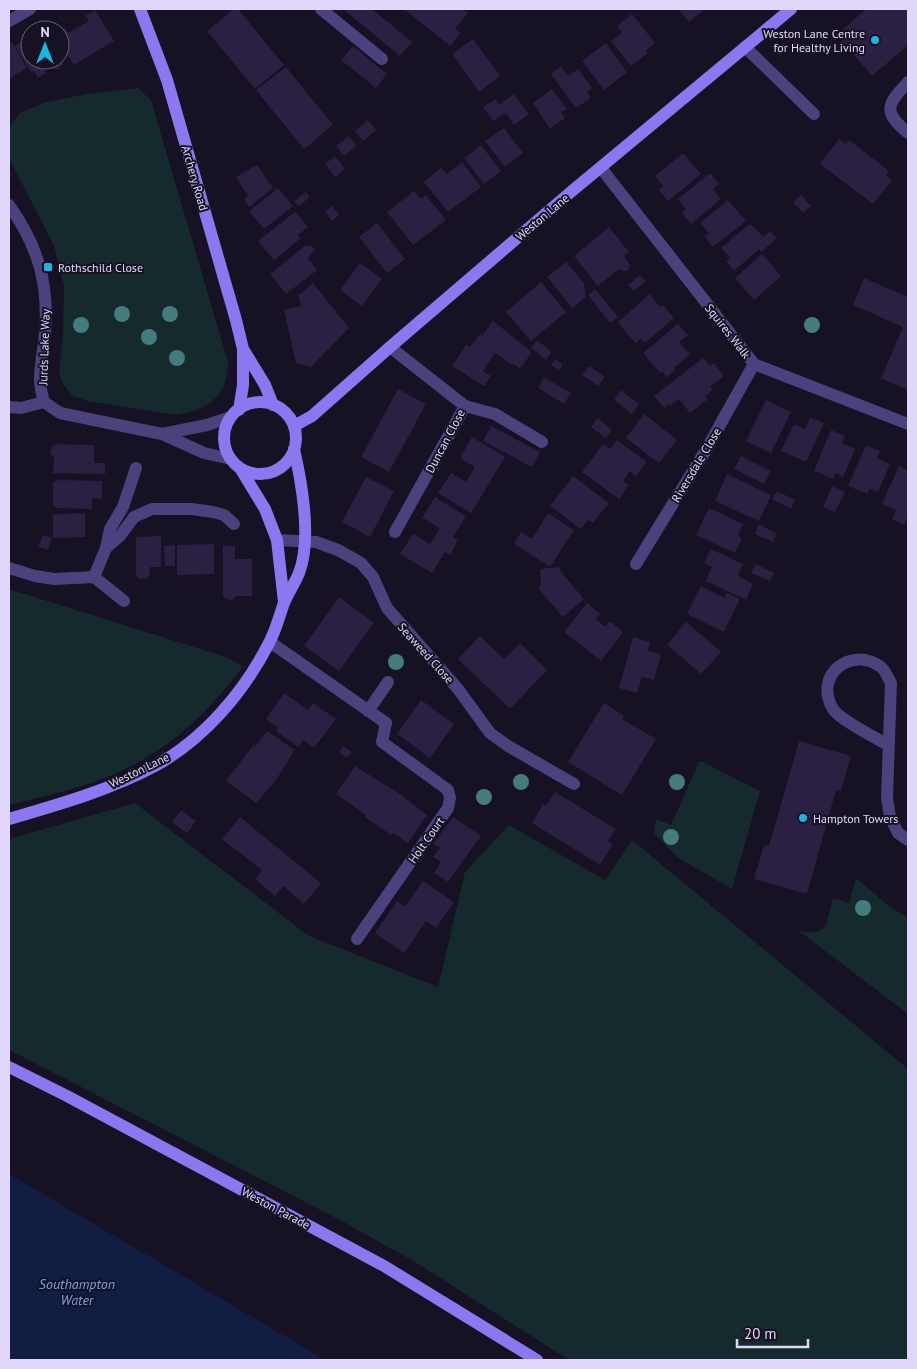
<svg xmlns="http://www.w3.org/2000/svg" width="917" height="1369" viewBox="0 0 917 1369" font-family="'PT Sans',sans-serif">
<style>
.green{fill:#142a2c}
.water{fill:#111d41}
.building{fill:#2b1f42}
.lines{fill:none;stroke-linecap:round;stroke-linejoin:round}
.lane{stroke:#4b417d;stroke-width:12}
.street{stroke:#4b417d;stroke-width:12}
.secondary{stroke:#8b78f0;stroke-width:12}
.tree{fill:#447c7d}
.poi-dot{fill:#19b5e5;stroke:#161123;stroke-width:2}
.labels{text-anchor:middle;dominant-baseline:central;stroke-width:4;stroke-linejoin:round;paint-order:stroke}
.poi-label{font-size:12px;fill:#e0d7fb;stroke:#161123;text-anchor:start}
.street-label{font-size:12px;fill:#e0d7fb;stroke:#161123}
.water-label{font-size:14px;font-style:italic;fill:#70a3ef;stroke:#161123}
</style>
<rect width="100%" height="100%" fill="#161123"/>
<path class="green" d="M 138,88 L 151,100 L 228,362 C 228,397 208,410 176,415 L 87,401 L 72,395 L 63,384 L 59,372 L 63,336 L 64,286 L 54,246 L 9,158 L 9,127 L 20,113 L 46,102 L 87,94 Z
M 9,589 L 226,657 L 243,666 C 203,720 158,760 94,782 C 66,792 37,798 9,805 Z
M 699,762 L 703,762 L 760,791 L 732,889 L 678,858 L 654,833 L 656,819 L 671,825 Z
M 135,803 L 309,936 L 438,987 L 465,872 L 509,825 L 605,880 L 632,840 L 908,1069 L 908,1360 L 569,1360 L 415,1262 L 340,1220 L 9,1050 L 9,839 Z
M 856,878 L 889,906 L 908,918 L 908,1014 L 799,931 C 830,937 826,922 833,898 L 849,903 Z"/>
<path class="water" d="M 9,1174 L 302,1346 L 324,1360 L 9,1360 Z"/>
<path class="building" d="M 234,9 L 238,9 L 284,65 L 255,89 L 207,31 Z
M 343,9 L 372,9 L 412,42 L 400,56 Z
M 404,9 L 463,9 L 468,13 L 455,29 L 461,33 L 450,46 Z
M 678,9 L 705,9 L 689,22 Z
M 866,9 L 908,9 L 908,45 L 872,76 L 837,35 Z
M 95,10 L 114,41 L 74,65 L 60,42 L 60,31 L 65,28 L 68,33 L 89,21 L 85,16 Z
M 632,14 L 655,43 L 646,50 L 648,53 L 631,66 L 611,41 L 622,33 L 617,26 Z
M 33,28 L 34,30 L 30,30 L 30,60 L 60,60 L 60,57 L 63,62 L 62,66 L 57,70 L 52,68 L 48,63 L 42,66 L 46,73 L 38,78 L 34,71 L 31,72 L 15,46 L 24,40 L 21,35 Z
M 473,39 L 500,76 L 479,92 L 452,54 Z
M 12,42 L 27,68 L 9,79 L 9,44 Z
M 606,43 L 627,72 L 604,90 L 582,61 Z
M 353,46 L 387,74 L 376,88 L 341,60 Z
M 561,66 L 568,76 L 578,69 L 592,88 L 587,92 L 591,98 L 576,108 L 551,74 Z
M 286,67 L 333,125 L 304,149 L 256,90 Z
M 552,89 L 567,109 L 561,112 L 565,118 L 550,129 L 533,103 Z
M 514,94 L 529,114 L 514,125 L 506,113 L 493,121 L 483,107 L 496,99 L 499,105 Z
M 368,120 L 376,130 L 363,141 L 355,131 Z
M 504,128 L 523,153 L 505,167 L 485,141 Z
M 349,136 L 357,146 L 344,156 L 336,146 Z
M 839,139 L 845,144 L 849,140 L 889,171 L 886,175 L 892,180 L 873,204 L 820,164 Z
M 481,145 L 501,171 L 484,184 L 464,158 Z
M 683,153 L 701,174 L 668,201 L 659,190 L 663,186 L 655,176 Z
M 335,156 L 345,169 L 335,177 L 325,164 Z
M 462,162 L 481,187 L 448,212 L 424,182 L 441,168 L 447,174 Z
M 257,165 L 273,188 L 249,207 L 244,199 L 248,196 L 236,177 Z
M 710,173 L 719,184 L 713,189 L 721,199 L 691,224 L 682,213 L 686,209 L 678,199 Z
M 278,188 L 293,206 L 264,229 L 249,211 Z
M 414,191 L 421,199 L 426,195 L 446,220 L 413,245 L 387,212 Z
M 306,192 L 310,197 L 299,206 L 294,201 Z
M 801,195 L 811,206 L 803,213 L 793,202 Z
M 728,200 L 746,221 L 713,247 L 704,236 L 709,233 L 700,223 Z
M 332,206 L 339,215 L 332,221 L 325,212 Z
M 295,212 L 308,227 L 298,235 L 300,239 L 274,260 L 258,241 Z
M 377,223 L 405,259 L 387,273 L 359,237 Z
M 748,225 L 752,225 L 763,237 L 770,231 L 777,238 L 761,252 L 759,249 L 734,271 L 726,261 L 730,258 L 721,248 Z
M 609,227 L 629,252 L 624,256 L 630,265 L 629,269 L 626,271 L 623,271 L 619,269 L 598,286 L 574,256 Z
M 310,245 L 313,247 L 315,250 L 308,258 L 317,270 L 286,294 L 270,274 L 305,246 Z
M 762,254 L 781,276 L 754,300 L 735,278 Z
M 566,262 L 584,283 L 586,297 L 572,308 L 547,277 Z
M 360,263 L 382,279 L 362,306 L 340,290 Z
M 640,275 L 646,281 L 634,291 L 628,285 Z
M 864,278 L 908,297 L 908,390 L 881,378 L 903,327 L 853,305 Z
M 541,282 L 566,312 L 531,341 L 506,312 Z
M 313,283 L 349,328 L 311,367 L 296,363 L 284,310 L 301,306 L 298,296 Z
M 595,289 L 618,317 L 610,323 L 588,295 Z
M 650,294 L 660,307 L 663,305 L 674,318 L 645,343 L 641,339 L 635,343 L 618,322 Z
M 493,321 L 532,352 L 520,369 L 513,363 L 512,365 L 495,353 L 483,371 L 491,376 L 484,386 L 452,366 L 466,345 L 470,347 L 480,334 L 482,336 Z
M 678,324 L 688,335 L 679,342 L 690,354 L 674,368 L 675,370 L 667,377 L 662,371 L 660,373 L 643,353 Z
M 537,340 L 552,352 L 546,360 L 531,348 Z
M 703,358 L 710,366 L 714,363 L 724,376 L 710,387 L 713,390 L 705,396 L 708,399 L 690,413 L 679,399 L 670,406 L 669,404 L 664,408 L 654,396 Z
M 555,359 L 563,364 L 559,370 L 551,365 Z
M 589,366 L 605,377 L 598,386 L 582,375 Z
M 544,377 L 571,393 L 564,404 L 538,388 Z
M 398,389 L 426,404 L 389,472 L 361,457 Z
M 621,390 L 639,404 L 632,414 L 614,400 Z
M 766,400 L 791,412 L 771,453 L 746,441 Z
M 644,414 L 677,440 L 659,463 L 626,438 Z
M 810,417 L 824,423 L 806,462 L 781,451 L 794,424 L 805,429 Z
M 598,418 L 612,430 L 606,438 L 591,427 Z
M 491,426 L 540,452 L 532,467 L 483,441 Z
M 831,430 L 845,436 L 842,443 L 855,449 L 843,477 L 835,473 L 833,479 L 814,471 Z
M 472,437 L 505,457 L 471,513 L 438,493 L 451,473 L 466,482 L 475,467 L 460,458 Z
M 617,440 L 647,462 L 636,476 L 630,471 L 623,481 L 629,485 L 619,499 L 582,472 L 603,444 L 610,449 Z
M 54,444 L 94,445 L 94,463 L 105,463 L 105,474 L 53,473 L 54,457 L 50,454 L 51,448 Z
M 866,445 L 880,451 L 877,458 L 890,464 L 878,492 L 870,489 L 867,494 L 848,486 Z
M 741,456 L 771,471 L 764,484 L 734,469 Z
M 899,466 L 908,470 L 908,515 L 904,525 L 892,519 L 896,510 L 882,504 Z
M 727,474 L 771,495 L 759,521 L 715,501 Z
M 573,476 L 609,503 L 593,523 L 588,520 L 581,529 L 550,506 Z
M 366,477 L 394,491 L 370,537 L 342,522 Z
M 57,480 L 102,481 L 102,499 L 92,498 L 92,509 L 57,508 L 53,505 L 53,483 Z
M 832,486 L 845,492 L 835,512 L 823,507 Z
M 777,491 L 795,500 L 791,509 L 772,499 Z
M 435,497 L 466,516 L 453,537 L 458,540 L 454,548 L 450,555 L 445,552 L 432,573 L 400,554 L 413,534 L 430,544 L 440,528 L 422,518 Z
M 709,508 L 743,524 L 738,536 L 742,538 L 735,553 L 696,535 Z
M 85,513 L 85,537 L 53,538 L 53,514 Z
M 548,513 L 574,530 L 550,567 L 514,544 L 521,532 L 532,539 Z
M 759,524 L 777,534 L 773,542 L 755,534 Z
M 43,535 L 52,538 L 48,550 L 38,547 Z
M 161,536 L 161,567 L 150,567 L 149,577 L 145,579 L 138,578 L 136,575 L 136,537 Z
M 214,544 L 214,574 L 177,575 L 177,545 Z
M 175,545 L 175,566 L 165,566 L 164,546 Z
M 223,546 L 235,546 L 235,559 L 252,559 L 252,596 L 236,596 L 232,600 L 225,599 L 223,596 Z
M 711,549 L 743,564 L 738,576 L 753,584 L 746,600 L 706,581 L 712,567 L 704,563 Z
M 756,564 L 774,573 L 770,581 L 751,573 Z
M 560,567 L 561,572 L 584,599 L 563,617 L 538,588 L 541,584 L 540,569 Z
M 701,586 L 725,598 L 727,593 L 740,599 L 724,632 L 687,614 Z
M 339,597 L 374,623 L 339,671 L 304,646 Z
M 587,603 L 600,614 L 596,619 L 601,623 L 605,627 L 610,621 L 623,632 L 601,661 L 564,632 Z
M 686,622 L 721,652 L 701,674 L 667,645 Z
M 480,636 L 504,659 L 520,643 L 547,670 L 510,709 L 458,659 Z
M 633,637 L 650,642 L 648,651 L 661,654 L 654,680 L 642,677 L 637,693 L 619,688 Z
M 284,693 L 308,710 L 313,703 L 336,719 L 314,748 L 303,740 L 298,747 L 276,731 L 278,728 L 266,719 Z
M 421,700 L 454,724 L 430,758 L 397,734 Z
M 604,703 L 624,716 L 622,719 L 656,739 L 622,795 L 568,762 Z
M 267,731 L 295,750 L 276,780 L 256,803 L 226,781 L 254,744 L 256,746 Z
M 799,741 L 851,756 L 841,791 L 836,790 L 807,894 L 754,879 L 764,845 L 769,846 Z
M 343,746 L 352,752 L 347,758 L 339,752 Z
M 355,766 L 400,794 L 427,815 L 408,843 L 393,833 L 391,835 L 365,817 L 366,815 L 336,794 Z
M 555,792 L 616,829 L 608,841 L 613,844 L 600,865 L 532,823 L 543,804 L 546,806 Z
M 181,810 L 196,821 L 187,833 L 172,822 Z
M 240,817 L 321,883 L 304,904 L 283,886 L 275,896 L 255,879 L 262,870 L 222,839 Z
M 453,817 L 481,836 L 448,882 L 434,873 L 441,862 L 433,857 L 440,848 L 433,844 Z
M 423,881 L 454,902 L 436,928 L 426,921 L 404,953 L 375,933 L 397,901 L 405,907 Z"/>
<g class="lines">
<path class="lane" d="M 321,9 L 382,59
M 9,21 L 30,9
M 745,47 L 814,114
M 465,406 L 495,414 L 542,442
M 106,548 L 120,536 L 134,517 L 152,509 L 192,509 L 213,512 L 224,515 L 234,524
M 106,548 L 110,529 L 123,507 L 136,468
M 357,939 L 448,808 L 450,798 L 448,790 L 382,742 L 386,723"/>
<path class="street" d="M 908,82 C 887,105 882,111 908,133
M 601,168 L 754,364 L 908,424
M 9,205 C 38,246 49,283 45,333 C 44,348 40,364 40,379 C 40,387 42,395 44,402 L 60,413 L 162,434 L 204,453 L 231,459
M 390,347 L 465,406 L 395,532
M 9,407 L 21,408 L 44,402
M 162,434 L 207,425 L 231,417
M 277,540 L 316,542 L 338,550 L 361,563 L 373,577 L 387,608 L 458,689 L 490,733 L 508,746 L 574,784
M 636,564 L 707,448 L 754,364
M 9,568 L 35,576 L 54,579 L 94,577 L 124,601
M 94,577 L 106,548
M 270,642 L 386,723
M 368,711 L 388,682
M 888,745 C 876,738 840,720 833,709 C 813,676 850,645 881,667 C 885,670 888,678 891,683 L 887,798 L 890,817 L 898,833 L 908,840"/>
<path class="secondary" d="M 140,9 L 167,80 L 236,320 L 243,349 L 243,385 L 239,410
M 243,349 L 265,385 L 273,405
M224 438a36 36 0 1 1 72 0a36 36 0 1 1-72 0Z
M 294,426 L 312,416 L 390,347 L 572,191 L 791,9
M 240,468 L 265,509 L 277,540 L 284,602
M 9,819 C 57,805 110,790 155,766 C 204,739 244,692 269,643 C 276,630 279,617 284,603 C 288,593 295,583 299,573 C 312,539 302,484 294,449
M 9,1067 L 67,1096 L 384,1266 L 537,1360"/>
</g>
<g class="tree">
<circle cx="122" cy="314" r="8"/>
<circle cx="170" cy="314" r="8"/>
<circle cx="81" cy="325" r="8"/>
<circle cx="812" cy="325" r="8"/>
<circle cx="149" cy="337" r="8"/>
<circle cx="177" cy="358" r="8"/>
<circle cx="396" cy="662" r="8"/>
<circle cx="521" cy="782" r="8"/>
<circle cx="677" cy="782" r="8"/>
<circle cx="484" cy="797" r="8"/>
<circle cx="671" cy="837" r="8"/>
<circle cx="863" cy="908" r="8"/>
</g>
<g class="poi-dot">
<circle cx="875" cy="40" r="5"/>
<rect x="43" y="262" width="10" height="10" rx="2.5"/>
<circle cx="803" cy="818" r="5"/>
</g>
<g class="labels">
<g class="poi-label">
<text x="865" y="33" text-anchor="end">Weston Lane Centre<tspan x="865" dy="14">for Healthy Living</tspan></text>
<text x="58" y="267">Rothschild Close</text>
<text x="813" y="818">Hampton Towers</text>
</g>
<g class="street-label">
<text transform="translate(195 178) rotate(74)">Archery Road</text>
<text transform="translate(542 217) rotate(-40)">Weston Lane</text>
<text transform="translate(728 331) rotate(52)">Squires Walk</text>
<text transform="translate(44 347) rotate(-88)">Jurds Lake Way</text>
<text transform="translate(445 441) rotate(-62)">Duncan Close</text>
<text transform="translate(696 465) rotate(-59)">Riversdale Close</text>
<text transform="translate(426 653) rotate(48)">Seaweed Close</text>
<text transform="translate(139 770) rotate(-26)">Weston Lane</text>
<text transform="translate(426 840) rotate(-55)">Holt Court</text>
<text transform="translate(276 1208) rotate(28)">Weston Parade</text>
</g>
<g class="water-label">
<text x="77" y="1284">Southampton<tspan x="77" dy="16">Water</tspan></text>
</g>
</g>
<rect width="917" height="1369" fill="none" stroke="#e0d7fb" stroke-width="20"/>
<g transform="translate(45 45)"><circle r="24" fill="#161123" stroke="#676079"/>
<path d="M0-4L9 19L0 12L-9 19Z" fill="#19b5e5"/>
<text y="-8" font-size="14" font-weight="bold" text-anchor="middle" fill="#e0d7fb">N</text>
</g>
<path d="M737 1339v8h71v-8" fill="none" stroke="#e0d7fb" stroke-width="2.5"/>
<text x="744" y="1339" font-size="15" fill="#e0d7fb" stroke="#161123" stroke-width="4" paint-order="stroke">20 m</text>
</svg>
